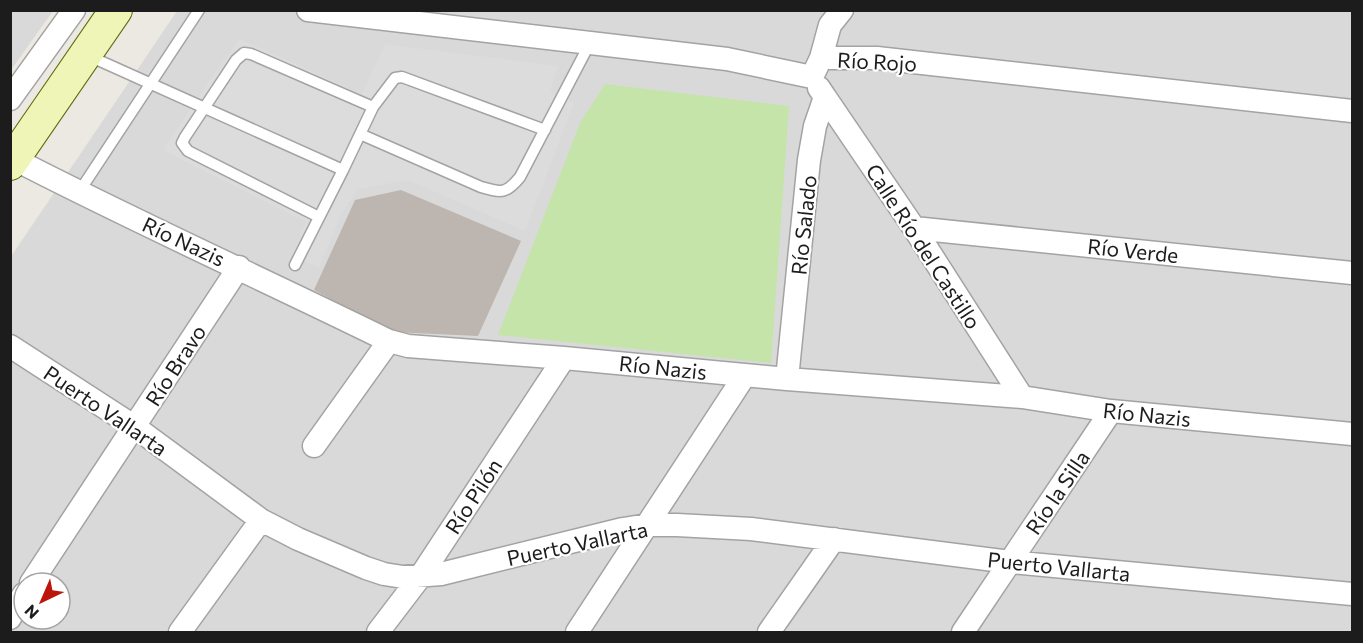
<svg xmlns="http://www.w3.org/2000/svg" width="1363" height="643" viewBox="0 0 1363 643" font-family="Commissioner,sans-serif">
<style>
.residential{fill:#dad9d9;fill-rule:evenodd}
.grass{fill:#c4e4aa}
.parking{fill:#dcdcdc}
.building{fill:#bdb5af}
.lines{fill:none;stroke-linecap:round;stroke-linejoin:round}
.service-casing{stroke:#a3a3a3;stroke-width:13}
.minor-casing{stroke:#a3a3a3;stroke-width:25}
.secondary-casing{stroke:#5b6a0b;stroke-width:34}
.service{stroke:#fff;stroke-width:10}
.minor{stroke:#fff;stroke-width:22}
.secondary{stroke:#eef5b7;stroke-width:32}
.labels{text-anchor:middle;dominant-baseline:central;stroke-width:4.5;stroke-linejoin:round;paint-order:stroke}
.street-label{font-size:21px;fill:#1c1c1c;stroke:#fff}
</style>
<rect width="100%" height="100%" fill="#ece9e2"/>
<path class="residential" d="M 11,10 L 53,11 L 11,70 L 10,11 Z
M 177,11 L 1352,11 L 1352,632 L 11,632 L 10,258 ZM 24,583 L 60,583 L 60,619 L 24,619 Z"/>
<path class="grass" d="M 605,84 L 789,106 L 771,363 L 498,335 L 580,123 Z"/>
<path class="parking" d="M 240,39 L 362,94 L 385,44 L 558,66 L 550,92 L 574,103 L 525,231 L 408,180 L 357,189 L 341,215 L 319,267 L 292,256 L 306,222 L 163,150 L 213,75 Z"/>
<path class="building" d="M 401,190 L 521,241 L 478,336 L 392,332 L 314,290 L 355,200 Z"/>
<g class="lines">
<g class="service-casing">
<path id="service" d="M 89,56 L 343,170 L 373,107 L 395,78 L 402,77 L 545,130
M 360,134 L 481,187 C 502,193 506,194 520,177 L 590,43
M 79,192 L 199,10
M 319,217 L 188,151 L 182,143 L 185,137 L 236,60 L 244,53 L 251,54 L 373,107
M 295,265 L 343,170"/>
</g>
<g class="minor-casing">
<path id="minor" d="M 308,10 L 727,59 L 812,77 L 821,58 L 877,58 L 1352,111
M 821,58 L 830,25 L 842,10
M 825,97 L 914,228 L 1022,397
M 10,99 L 74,10
M 14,159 C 138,223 265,280 389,341 L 408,346 L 564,358 L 787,379 L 1022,397 L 1111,411 L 1352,434
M 914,228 L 1352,273
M 10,346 L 135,427 L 261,520 L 298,539 L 366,568 L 384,574 L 403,577 L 441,574 L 623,529 L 648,525 L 677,525 L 751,529 L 1010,562 L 1352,594
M 787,379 L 809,160 L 815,126 L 825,97 L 819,88
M 314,446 L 389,341
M 31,583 L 239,267
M 10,618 L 13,611 L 24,594
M 180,632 L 261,520
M 378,632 L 420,577 L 564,358
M 577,632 L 745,375
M 769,632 L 834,539
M 963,632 L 1111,411"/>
</g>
<g class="secondary-casing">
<path id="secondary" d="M 10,164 L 116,10"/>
</g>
<use href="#service" class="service"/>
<use href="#minor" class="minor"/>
<use href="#secondary" class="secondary"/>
</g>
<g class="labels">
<g class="street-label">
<text transform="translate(877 61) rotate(3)">Río Rojo</text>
<text transform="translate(803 225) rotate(-84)">Río Salado</text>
<text transform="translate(184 241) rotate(25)">Río Nazis</text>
<text transform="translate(924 246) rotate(57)">Calle Río del Castillo</text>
<text transform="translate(1133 250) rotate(6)">Río Verde</text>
<text transform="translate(175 365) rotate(-57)">Río Bravo</text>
<text transform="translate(663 367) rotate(6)">Río Nazis</text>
<text transform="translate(106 410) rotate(34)">Puerto Vallarta</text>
<text transform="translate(1147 414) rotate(6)">Río Nazis</text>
<text transform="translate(1057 492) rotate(-56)">Río la Silla</text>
<text transform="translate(473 496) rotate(-57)">Río Pilón</text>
<text transform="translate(577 543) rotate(-12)">Puerto Vallarta</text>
<text transform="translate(1059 566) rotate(6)">Puerto Vallarta</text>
</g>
</g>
<rect width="1363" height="643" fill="none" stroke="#1c1c1c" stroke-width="24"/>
<g transform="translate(42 601) rotate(224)"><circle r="28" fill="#ffffff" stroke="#a4a4a4" stroke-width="1.5"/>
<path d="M0-4.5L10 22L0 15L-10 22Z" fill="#bb150c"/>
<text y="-9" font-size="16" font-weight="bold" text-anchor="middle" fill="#1c1c1c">N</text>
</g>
</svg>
